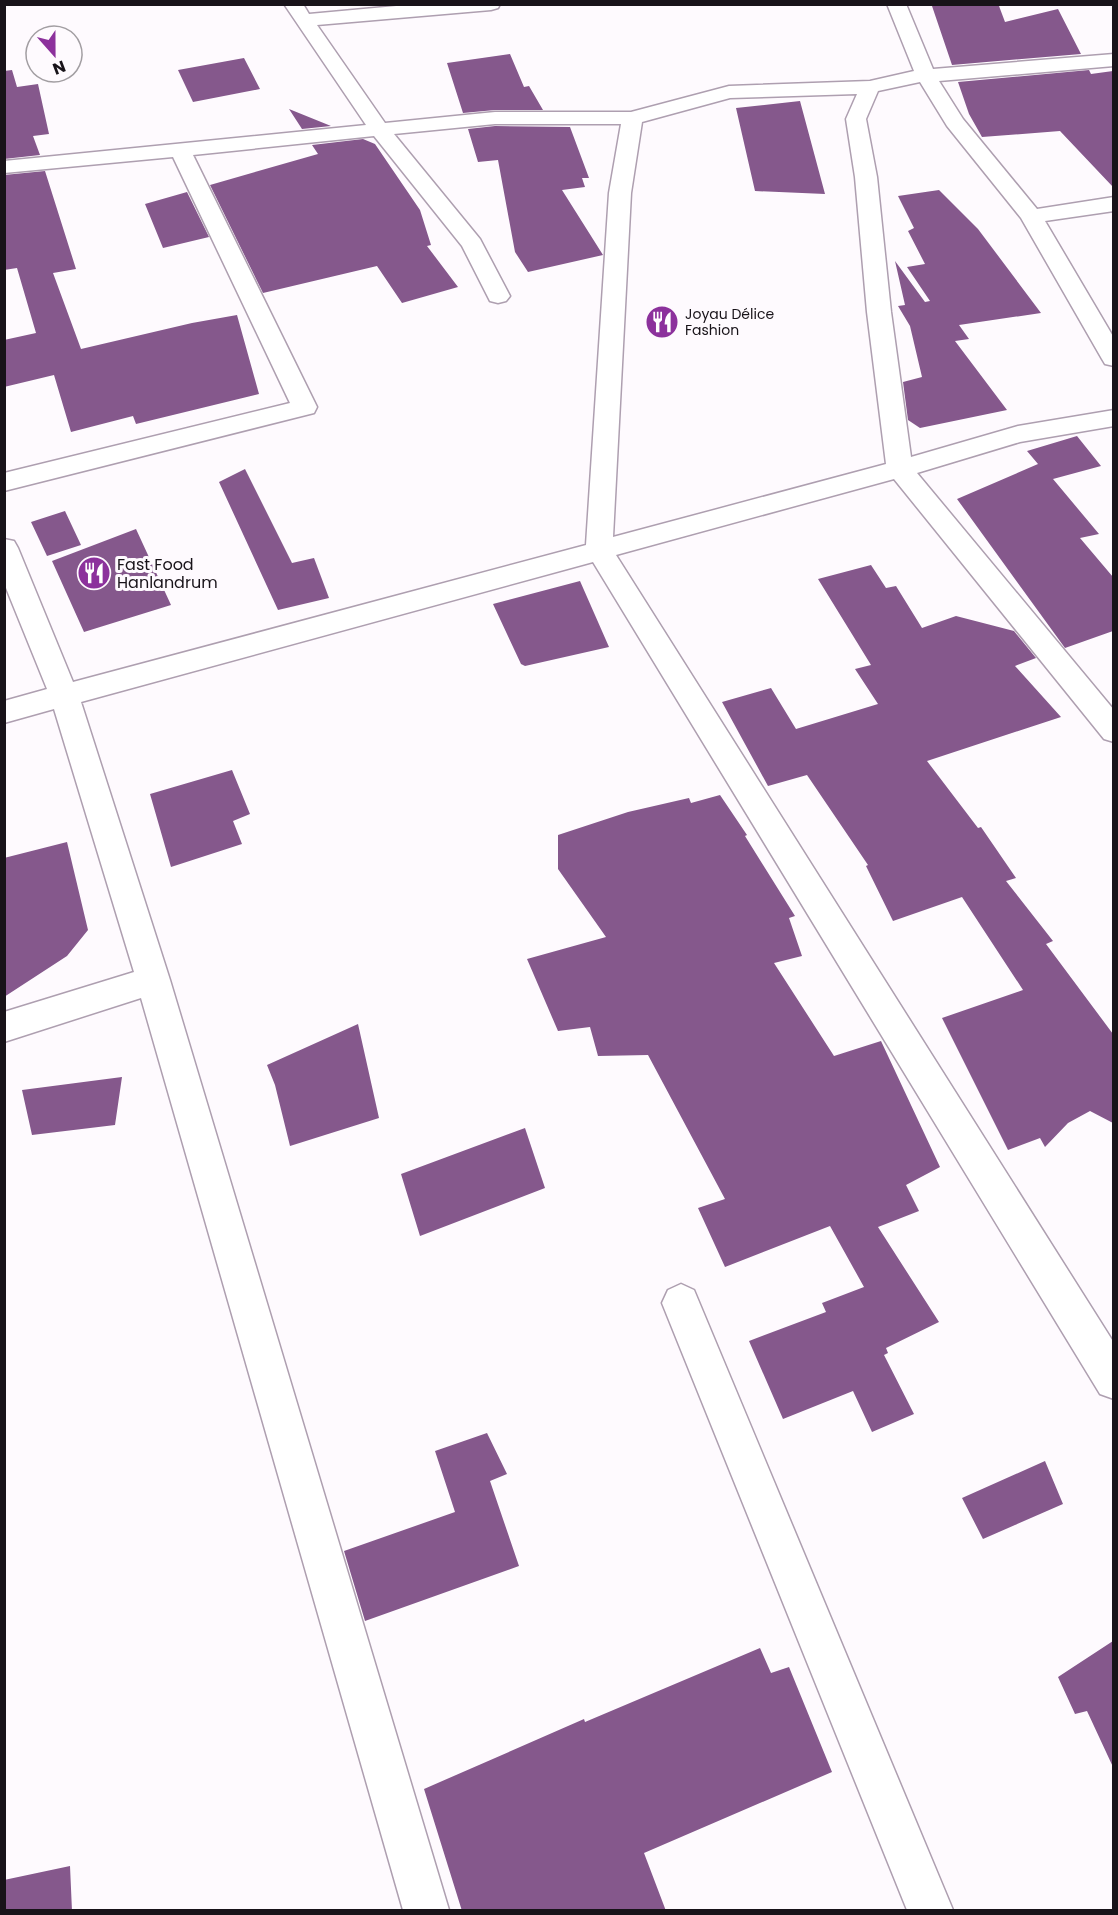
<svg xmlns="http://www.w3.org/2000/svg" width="1118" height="1915" viewBox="0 0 1118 1915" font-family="Poppins,sans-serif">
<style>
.building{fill:#85588c}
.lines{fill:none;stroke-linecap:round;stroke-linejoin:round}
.minor-casing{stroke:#ae9fb0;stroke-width:3}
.minor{fill:#fff;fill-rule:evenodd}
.labels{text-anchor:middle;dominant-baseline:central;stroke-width:6;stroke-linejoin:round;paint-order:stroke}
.far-poi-label{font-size:14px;fill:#181319;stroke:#fefafe;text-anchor:start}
.poi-label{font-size:16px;fill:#181319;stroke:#fefafe;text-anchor:start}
</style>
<rect width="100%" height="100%" fill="#fefafe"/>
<path class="building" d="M 932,6 L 999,6 L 1005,22 L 1058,9 L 1081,54 L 952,65 Z
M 510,54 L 524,87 L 529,86 L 543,110 L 495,110 L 463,113 L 447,63 Z
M 244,58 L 260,89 L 193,102 L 178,70 Z
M 12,70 L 17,87 L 38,84 L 49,134 L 33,136 L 40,155 L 4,159 L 4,71 Z
M 1089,70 L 1091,74 L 1113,71 L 1113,187 L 1060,131 L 982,137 L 969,114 L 958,82 Z
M 800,101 L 825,194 L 755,191 L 736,108 Z
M 289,109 L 331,126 L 302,129 Z
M 495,126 L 570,127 L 589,178 L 582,178 L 585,187 L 562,190 L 603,255 L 528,272 L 515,252 L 498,160 L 478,162 L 468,129 Z
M 363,139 L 375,144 L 420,210 L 431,245 L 427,246 L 458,287 L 402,303 L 377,266 L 263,293 L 210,185 L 318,154 L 312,145 Z
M 45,171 L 76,269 L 53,273 L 81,349 L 192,323 L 237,315 L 259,394 L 136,424 L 133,416 L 71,432 L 54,375 L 4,387 L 4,340 L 36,333 L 17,268 L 4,270 L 4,175 Z
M 939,190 L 978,229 L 1041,313 L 959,325 L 969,339 L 955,341 L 1007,410 L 920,428 L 908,420 L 903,382 L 922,377 L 910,326 L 898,306 L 905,305 L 895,261 L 925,302 L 930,301 L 907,267 L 925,264 L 908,231 L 914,228 L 898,196 Z
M 187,192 L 209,237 L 163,248 L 145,204 Z
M 1077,436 L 1101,466 L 1053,479 L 1099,534 L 1080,538 L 1113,577 L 1113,631 L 1065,648 L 957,499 L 1038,464 L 1027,451 Z
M 245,469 L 292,563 L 314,558 L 329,598 L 278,610 L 219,482 Z
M 65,511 L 81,545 L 47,556 L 31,522 Z
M 136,529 L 171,605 L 84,632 L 52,561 Z
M 871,565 L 886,588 L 896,586 L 922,628 L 956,616 L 1014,631 L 1036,658 L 1015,666 L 1061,717 L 927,761 L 978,828 L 981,827 L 1016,878 L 1006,881 L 1053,941 L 1046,944 L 1113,1034 L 1113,1123 L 1090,1111 L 1068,1123 L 1045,1147 L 1040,1138 L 1008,1150 L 942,1018 L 1023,990 L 962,897 L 893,921 L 866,866 L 868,865 L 807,775 L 768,786 L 722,702 L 771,688 L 796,729 L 878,704 L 855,669 L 871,665 L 818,579 Z
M 580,581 L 609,647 L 525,666 L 521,664 L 493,604 Z
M 232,770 L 250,814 L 233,821 L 242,844 L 171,867 L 150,794 Z
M 720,795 L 747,835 L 745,836 L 795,916 L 789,918 L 802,956 L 774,963 L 834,1056 L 881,1041 L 940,1167 L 906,1185 L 919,1211 L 878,1227 L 939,1322 L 886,1348 L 888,1353 L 884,1355 L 914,1414 L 872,1432 L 853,1391 L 783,1419 L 749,1341 L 826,1312 L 822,1303 L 864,1287 L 830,1226 L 725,1267 L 698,1208 L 725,1199 L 648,1055 L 598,1056 L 590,1027 L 558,1031 L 527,959 L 606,937 L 558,869 L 558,835 L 628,812 L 689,798 L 691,803 Z
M 67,842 L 88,930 L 67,956 L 4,997 L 4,858 Z
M 358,1024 L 379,1118 L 290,1146 L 275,1085 L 267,1065 Z
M 122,1077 L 115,1125 L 32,1135 L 22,1090 Z
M 525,1128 L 545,1188 L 420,1236 L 401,1174 Z
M 487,1433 L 507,1474 L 490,1481 L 519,1566 L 365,1621 L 344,1551 L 455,1512 L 435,1451 Z
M 1045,1461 L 1063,1504 L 983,1539 L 962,1498 Z
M 1113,1641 L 1113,1767 L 1087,1711 L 1075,1714 L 1058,1677 Z
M 760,1648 L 771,1673 L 789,1667 L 832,1772 L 644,1853 L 666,1911 L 462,1911 L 424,1789 L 584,1719 L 585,1722 Z
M 70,1866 L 72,1911 L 4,1911 L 4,1880 Z"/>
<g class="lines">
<g class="minor-casing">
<path id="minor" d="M 284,4 L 303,4 L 309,14 L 418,4 L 500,4 L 498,8 L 491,10 L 317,25 L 385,123 L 495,112 L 631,112 L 729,86 L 870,81 L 914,71 L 887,4 L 906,4 L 933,69 L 1114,54 L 1114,66 L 939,81 L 963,119 L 1037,209 L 1114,197 L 1114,211 L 1045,221 L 1114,338 L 1114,366 L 1105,364 L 1102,359 L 1021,218 L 947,126 L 920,82 L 878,91 L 866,119 L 877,177 L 891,312 L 911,457 L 1018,426 L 1114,410 L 1114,426 L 1020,442 L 917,473 L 1114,710 L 1114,742 L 1104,739 L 894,479 L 616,555 L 1114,1343 L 1114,1399 L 1100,1394 L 593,562 L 81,702 L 170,980 L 449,1910 L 403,1910 L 141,998 L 4,1042 L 4,1012 L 134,972 L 54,709 L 4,723 L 4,701 L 47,689 L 4,583 L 4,539 L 14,541 L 18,548 L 73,682 L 586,545 L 609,193 L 621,124 L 495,124 L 394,134 L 480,239 L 510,296 L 506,301 L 498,303 L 490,301 L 462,246 L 374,136 L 193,155 L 317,407 L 314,413 L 4,491 L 4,473 L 290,403 L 173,157 L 4,173 L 4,161 L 366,125 ZM 857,94 L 846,119 L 855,177 L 867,312 L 886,464 L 613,537 L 631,193 L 642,122 L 730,98 Z
M 681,1284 L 694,1290 L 953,1910 L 907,1910 L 662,1303 L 668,1290 Z"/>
</g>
<use href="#minor" class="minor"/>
</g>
<defs>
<g id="restaurant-disc" transform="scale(1.725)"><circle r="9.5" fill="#8c319c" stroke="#fefafe"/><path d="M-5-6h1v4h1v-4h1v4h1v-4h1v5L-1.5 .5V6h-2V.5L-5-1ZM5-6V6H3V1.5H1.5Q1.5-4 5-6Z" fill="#fff"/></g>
</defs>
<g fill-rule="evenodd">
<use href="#restaurant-disc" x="662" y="322"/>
<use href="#restaurant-disc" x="94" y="573"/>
</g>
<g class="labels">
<g class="far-poi-label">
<text x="685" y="314">Joyau Délice<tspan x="685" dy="16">Fashion</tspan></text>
</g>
<g class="poi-label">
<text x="117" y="564">Fast Food<tspan x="117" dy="18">Hanlandrum</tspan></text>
</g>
</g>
<rect width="1118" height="1915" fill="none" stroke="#181319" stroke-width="12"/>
<g transform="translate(54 54) rotate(159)"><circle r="28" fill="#fefafe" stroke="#a29ea2" stroke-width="1.5"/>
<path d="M0-4.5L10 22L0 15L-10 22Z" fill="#8c319c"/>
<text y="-9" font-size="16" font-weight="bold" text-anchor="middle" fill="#181319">N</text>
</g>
</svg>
